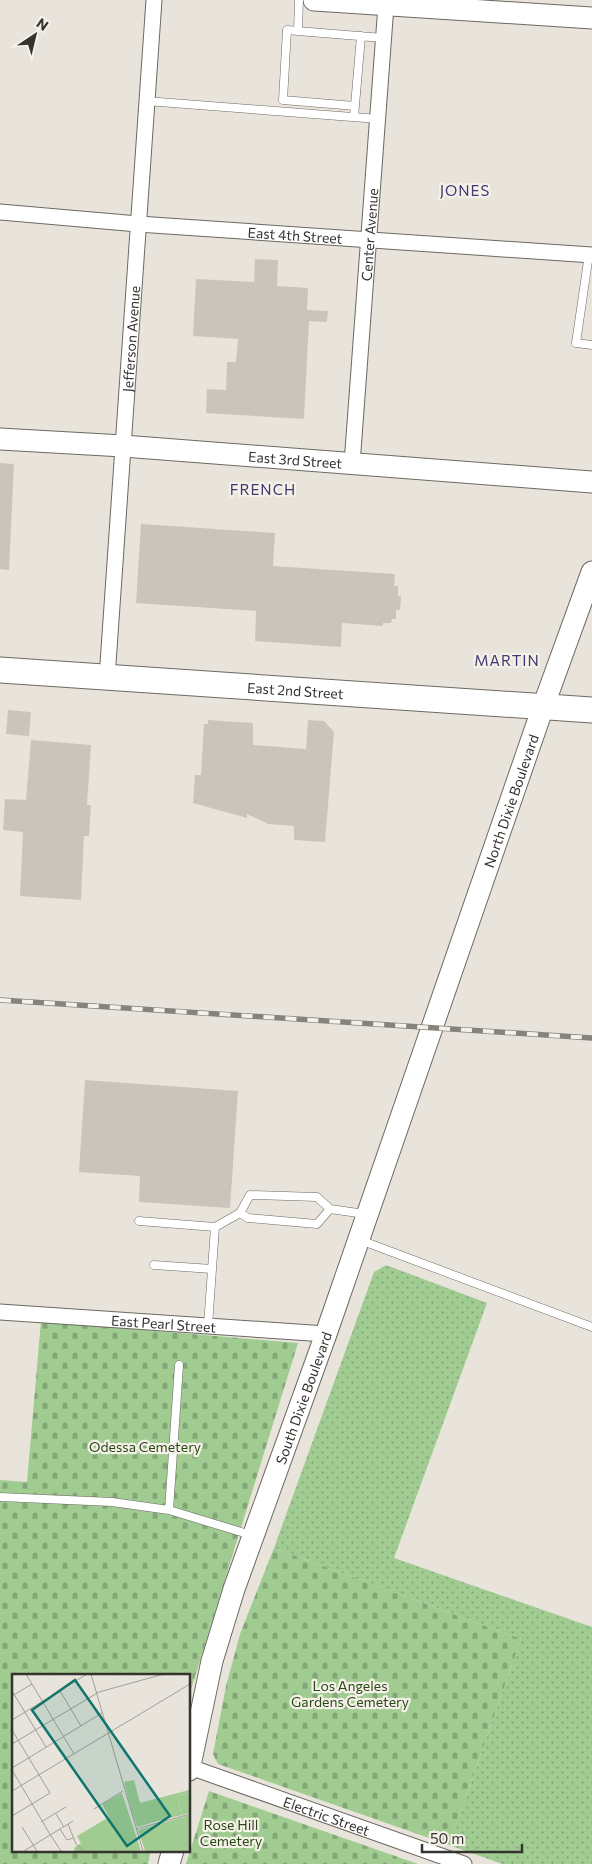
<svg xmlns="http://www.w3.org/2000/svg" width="592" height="1864" viewBox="0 0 592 1864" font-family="Commissioner,sans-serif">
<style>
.grass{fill:url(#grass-dots)}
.cemetery{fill:url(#cemetery-stones)}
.building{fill:#cac5bc}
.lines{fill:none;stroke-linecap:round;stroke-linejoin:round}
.lane-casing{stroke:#6d6961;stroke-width:9}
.street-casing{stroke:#6d6961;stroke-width:17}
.secondary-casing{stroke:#6d6961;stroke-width:23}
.primary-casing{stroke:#6d6961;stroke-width:27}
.lane{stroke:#fff;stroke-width:8}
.street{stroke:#fff;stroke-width:15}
.secondary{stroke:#fff;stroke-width:21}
.primary{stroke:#fff;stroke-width:25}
.rail-casing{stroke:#86827d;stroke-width:5.5}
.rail{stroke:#f6f1e8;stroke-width:4;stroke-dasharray:11;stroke-linecap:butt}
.labels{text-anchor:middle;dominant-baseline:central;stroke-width:4.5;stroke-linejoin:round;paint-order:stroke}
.street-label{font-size:14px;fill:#353330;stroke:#f6f1e8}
.park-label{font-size:14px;fill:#264917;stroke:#f6f1e8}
.neighbourhood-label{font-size:15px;letter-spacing:1px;fill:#433672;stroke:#f6f1e8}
.inset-road{fill:none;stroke:#a19d97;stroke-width:1}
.view{fill:#0f766e;fill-opacity:0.15;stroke:#0f766e;stroke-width:2.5}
.inset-edge{fill:none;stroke:#353330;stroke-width:2.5}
</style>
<defs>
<pattern id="grass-dots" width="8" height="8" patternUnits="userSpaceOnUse" patternTransform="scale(1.25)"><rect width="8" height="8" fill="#a0cc91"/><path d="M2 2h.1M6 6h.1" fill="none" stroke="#83a677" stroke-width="1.8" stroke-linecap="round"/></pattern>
<pattern id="cemetery-stones" width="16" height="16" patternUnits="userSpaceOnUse" patternTransform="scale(1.25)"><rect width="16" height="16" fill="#a0cc91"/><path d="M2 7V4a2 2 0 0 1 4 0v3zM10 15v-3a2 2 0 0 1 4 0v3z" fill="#83a677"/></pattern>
</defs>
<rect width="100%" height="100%" fill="#e9e4db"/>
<path class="grass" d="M 386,1265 L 487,1303 L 394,1558 L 592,1627 L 592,1864 L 502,1864 L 449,1845 L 521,1639 L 274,1548 L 374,1272 Z"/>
<path class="cemetery" d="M 41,1321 L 298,1343 L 189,1696 L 189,1675 L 14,1675 L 14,1850 L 151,1850 L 148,1864 L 0,1864 L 0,1480 L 27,1482 Z
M 274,1548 L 521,1639 L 449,1845 L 218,1764 L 213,1754 L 226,1686 L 240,1634 Z
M 209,1791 L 418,1864 L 186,1864 Z"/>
<path class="building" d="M 255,259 L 278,260 L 277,286 L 308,288 L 307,310 L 328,311 L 327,322 L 309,321 L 304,419 L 206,413 L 207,389 L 226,390 L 227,362 L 236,362 L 238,339 L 193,336 L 196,279 L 254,282 Z
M 0,463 L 14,464 L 9,570 L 0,569 Z
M 141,524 L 275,533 L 273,566 L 395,574 L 394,586 L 398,586 L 398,596 L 401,596 L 400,610 L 396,610 L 396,619 L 392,619 L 391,623 L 383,623 L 383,626 L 342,623 L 341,647 L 255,641 L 256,611 L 136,603 Z
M 8,710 L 31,712 L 29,736 L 6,734 Z
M 208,720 L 253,723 L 253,745 L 306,749 L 308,720 L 324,721 L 334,732 L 325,842 L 294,840 L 294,826 L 268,824 L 247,814 L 247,818 L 193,803 L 195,775 L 201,775 L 204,724 L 208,724 Z
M 31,740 L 91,745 L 87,805 L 91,805 L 89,836 L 84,836 L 81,900 L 20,896 L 23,832 L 3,830 L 5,799 L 26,800 Z
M 85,1080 L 238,1091 L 230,1208 L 139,1202 L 140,1176 L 79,1172 Z"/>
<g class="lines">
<g class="lane-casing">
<path id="lane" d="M 299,0 L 298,31 L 383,38
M 298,31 L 287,30 L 283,100 L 355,106
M 146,101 L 378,119
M 354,117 L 361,36
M 589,254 L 576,343 L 592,345
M 330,1209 L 365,1214
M 139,1221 L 215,1227 L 208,1326
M 215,1227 L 240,1213 L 250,1195 L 317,1197 L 330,1209 L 317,1224 L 248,1218 L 240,1213
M 360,1240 L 592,1327
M 154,1265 L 212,1269
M 179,1365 L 169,1510 L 251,1535
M 0,1497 L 112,1502 L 169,1510"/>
</g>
<g class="street-casing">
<g id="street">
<path id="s1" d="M 0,212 L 138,224 L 592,255"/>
<path id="s2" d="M 352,464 L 386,5"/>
<path id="s3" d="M 107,678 L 154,0"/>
<path id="s4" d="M 0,1312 L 326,1334"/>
<path id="s5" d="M 190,1767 L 464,1864"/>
</g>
</g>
<g class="secondary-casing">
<g id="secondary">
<path d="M 314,0 L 592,18"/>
<path id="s6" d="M 0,439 L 123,446 L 592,482"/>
<path id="s7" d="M 189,1770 L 212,1661 L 234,1589 L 326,1334 L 543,707 L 592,572"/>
<path d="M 169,1864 L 173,1850"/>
</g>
</g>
<g class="primary-casing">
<g id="primary">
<path id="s8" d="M 0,670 L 592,710"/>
</g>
</g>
<use href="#lane" class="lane"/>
<use href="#street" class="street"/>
<use href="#secondary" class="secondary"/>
<use href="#primary" class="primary"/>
<g class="rail-casing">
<path id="rail" d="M 0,1000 L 592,1038"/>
</g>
<use href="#rail" class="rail"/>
</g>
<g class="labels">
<g class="street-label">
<text stroke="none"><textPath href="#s1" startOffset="296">East 4th Street</textPath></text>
<text stroke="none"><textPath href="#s2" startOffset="230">Center Avenue</textPath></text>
<text stroke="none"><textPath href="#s3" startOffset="340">Jefferson Avenue</textPath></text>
<text stroke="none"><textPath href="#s6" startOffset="296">East 3rd Street</textPath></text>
<text stroke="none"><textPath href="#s8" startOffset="296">East 2nd Street</textPath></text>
<text stroke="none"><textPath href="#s7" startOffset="1022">North Dixie Boulevard</textPath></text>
<text stroke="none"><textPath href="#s4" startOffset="164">East Pearl Street</textPath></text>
<text stroke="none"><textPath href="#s7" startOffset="390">South Dixie Boulevard</textPath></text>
<text stroke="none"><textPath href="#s5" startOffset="145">Electric Street</textPath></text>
</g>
<g class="park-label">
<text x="145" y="1446">Odessa Cemetery</text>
<text x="350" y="1685">Los Angeles<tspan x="350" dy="16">Gardens Cemetery</tspan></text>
<text x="231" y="1824">Rose Hill<tspan x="231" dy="16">Cemetery</tspan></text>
</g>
<g class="neighbourhood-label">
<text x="465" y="190">JONES</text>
<text x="263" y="489">FRENCH</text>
<text x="507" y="660">MARTIN</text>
</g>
</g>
<g transform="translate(12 1674)">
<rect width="178" height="178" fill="#e9e4db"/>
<path d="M 122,106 L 128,129 L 177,116 L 177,118 L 165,122 L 170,141 L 146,147 L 119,135 L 112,108 Z" fill="#a0cc91"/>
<path d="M 177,118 L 177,139 L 170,141 L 165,122 ZM 110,119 L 129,177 L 63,177 L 62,174 L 69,169 L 65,162 L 97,143 L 90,130 ZM 141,129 L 146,147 L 125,153 L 119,135 ZM 177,141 L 177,177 L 133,177 L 126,156 Z" fill="#a0cc91"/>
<path class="inset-road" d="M 14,0 L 62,80M 79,0 L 131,177M 0,17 L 34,73M 48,17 L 69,52M 0,22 L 20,10M 0,46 L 75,0M 0,56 L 38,119 L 0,142M 0,70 L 87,18 L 152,0M 0,94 L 90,39M 0,96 L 35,155M 0,117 L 178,10M 82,135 L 111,117M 44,140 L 52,153M 29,148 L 54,133M 56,150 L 64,170 L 72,177M 10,153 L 25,177M 34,154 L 49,177M 48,155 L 55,166 L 61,164M 124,155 L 178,140M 12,177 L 61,147"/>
<path class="view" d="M 63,6 L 158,142 L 115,172 L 20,36 Z"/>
<rect width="178" height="178" class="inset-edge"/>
</g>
<g transform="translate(35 35) rotate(35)" stroke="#f6f1e8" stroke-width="4" paint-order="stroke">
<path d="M0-4L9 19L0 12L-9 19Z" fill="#353330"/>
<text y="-8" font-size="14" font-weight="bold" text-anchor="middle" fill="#353330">N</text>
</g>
<path d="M422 1844v8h100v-8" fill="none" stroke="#353330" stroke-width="2.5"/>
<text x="430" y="1844" font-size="15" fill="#353330" stroke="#f6f1e8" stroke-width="4" paint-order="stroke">50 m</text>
</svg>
